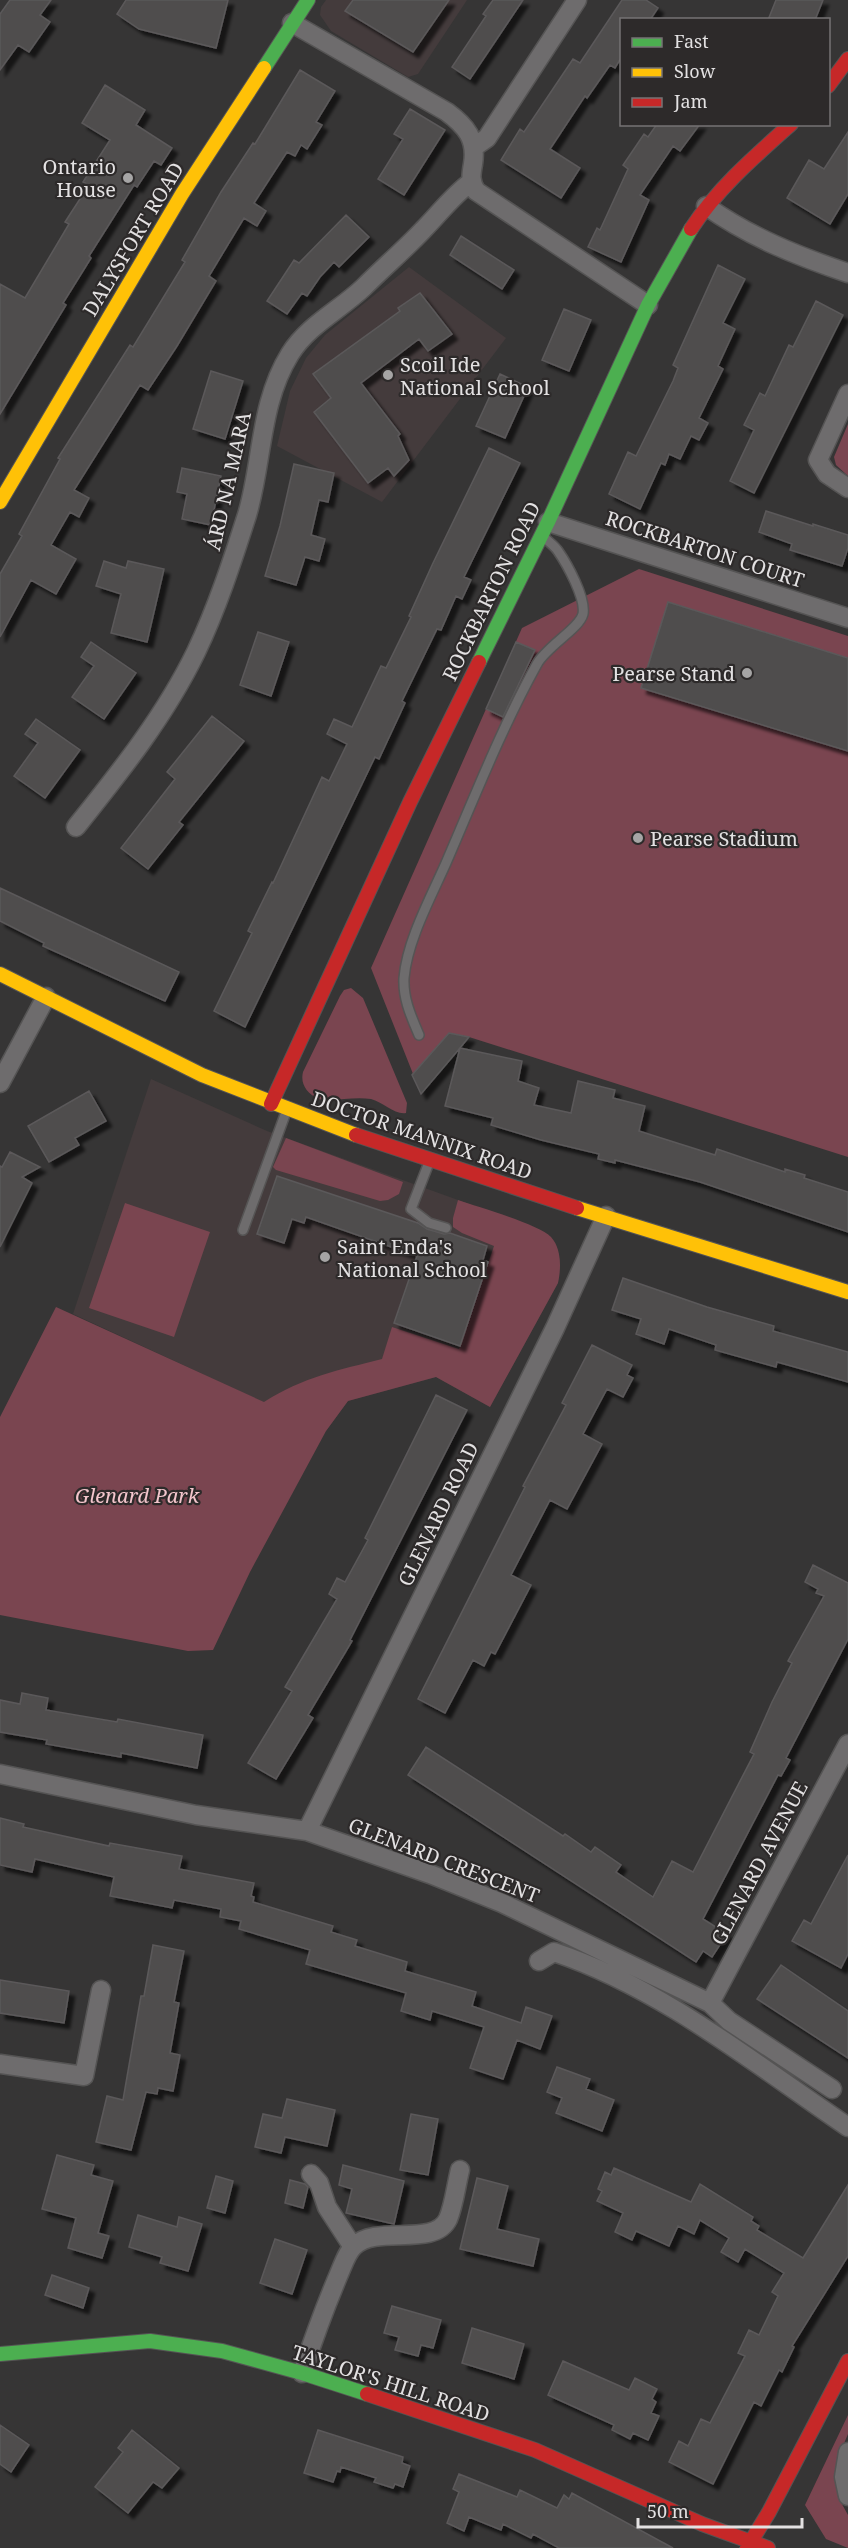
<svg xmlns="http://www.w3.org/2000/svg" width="848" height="2548" viewBox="0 0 848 2548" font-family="'Noto Serif',serif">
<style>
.built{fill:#443b3c}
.green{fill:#7a4550}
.building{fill:#4f4e4e;stroke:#5b595a;stroke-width:1.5;filter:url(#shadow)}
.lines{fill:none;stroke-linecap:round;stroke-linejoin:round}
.lane-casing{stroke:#555454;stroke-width:12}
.street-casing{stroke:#555454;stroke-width:21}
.fast-casing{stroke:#555454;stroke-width:16}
.slow-casing{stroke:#555454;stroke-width:16}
.jam-casing{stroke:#555454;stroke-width:16}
.lane{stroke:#6e6c6d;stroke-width:9}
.street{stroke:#6e6c6d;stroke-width:18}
.fast{stroke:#4caf50;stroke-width:14}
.slow{stroke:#ffc107;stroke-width:14}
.jam{stroke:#c62828;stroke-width:14}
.poi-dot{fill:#a6a5a5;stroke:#2d2a2a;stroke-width:2}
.labels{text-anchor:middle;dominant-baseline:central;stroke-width:4.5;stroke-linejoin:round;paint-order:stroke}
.poi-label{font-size:20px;fill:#e3e1e2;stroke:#2d2a2a;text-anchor:start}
.street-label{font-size:20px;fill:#e3e1e2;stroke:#2d2a2a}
.park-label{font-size:20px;font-style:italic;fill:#f4c6cd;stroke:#2d2a2a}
</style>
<defs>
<filter id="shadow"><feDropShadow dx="5.5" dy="5.5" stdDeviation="1.5" flood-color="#0009"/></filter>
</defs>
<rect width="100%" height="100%" fill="#363535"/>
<path class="built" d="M 326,0 L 467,0 L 418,74 L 408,77 L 331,31 L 320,15 L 321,7 Z
M 409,267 L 506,338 L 382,502 L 277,446 L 290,391 L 306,358 L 325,335 Z
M 151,1079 L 267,1131 L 538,1229 L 551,1237 L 560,1260 L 558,1283 L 490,1407 L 436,1377 L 348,1401 L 326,1431 L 73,1314 Z"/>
<path class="green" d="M 848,424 L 848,476 L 836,465 L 834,457 Z
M 639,569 L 848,636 L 848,1157 L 469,1037 L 421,1094 L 371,968 L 522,628 Z
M 351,988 L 363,998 L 407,1103 L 406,1113 C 395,1115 383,1102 371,1099 C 353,1096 335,1102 318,1099 C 307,1093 300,1084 303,1072 L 340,996 L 344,990 Z
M 286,1138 L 403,1182 L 399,1194 L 388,1200 L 380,1201 L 276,1170 L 273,1167 Z
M 458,1200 C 478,1207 539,1224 551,1237 C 562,1249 561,1269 558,1283 L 490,1407 L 436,1377 L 348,1401 L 326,1431 L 250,1572 L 213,1650 L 188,1651 L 0,1615 L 0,1417 L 56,1307 L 264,1402 C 303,1377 339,1370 382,1359 L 392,1327 L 459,1349 L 494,1246 L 462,1233 L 453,1227 L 453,1218 Z
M 125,1203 L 210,1232 L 174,1337 L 89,1308 Z
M 848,2415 L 848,2434 L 839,2455 L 835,2473 L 838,2497 L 848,2515 L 848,2548 L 826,2539 L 805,2505 Z"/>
<path class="building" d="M 10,0 L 51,0 L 40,15 L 50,22 L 29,52 L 18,45 L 0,70 L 0,14 Z
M 126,0 L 228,0 L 216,48 L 139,29 L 117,14 Z
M 353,0 L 449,0 L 413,52 L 345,11 Z
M 493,0 L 523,0 L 470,79 L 452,67 L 486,16 L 483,14 Z
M 622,0 L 646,0 L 658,8 L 650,20 L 621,20 L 621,58 L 615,68 L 610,65 L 587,98 L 585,96 L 550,149 L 580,168 L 561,198 L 501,160 L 520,129 L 524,132 L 573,59 L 580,63 Z
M 776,0 L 823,0 L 815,20 L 768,20 Z
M 300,70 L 335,91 L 316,122 L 322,125 L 307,149 L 301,145 L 295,156 L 287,152 L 254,203 L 266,211 L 257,226 L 244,218 L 209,276 L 216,281 L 177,346 L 148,390 L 140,385 L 74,490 L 89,498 L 79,517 L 70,512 L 51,545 L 76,559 L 56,594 L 31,580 L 0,637 L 0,574 L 22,536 L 19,534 L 60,459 L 58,458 L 130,345 L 133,347 L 185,262 L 182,260 L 221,192 L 253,143 L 255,144 Z
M 105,85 L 145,110 L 136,125 L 172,148 L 161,165 L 154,161 L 137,187 L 134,185 L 89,256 L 91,258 L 63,303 L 66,305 L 0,414 L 0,284 L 25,298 L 69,224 L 65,222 L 89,185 L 83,182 L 110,140 L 82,123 Z
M 410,109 L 445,130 L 404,195 L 378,179 L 403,139 L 394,134 Z
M 657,124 L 700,124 L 680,151 L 673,146 L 640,195 L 649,200 L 621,262 L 588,247 L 597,228 L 600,230 L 628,169 L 623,165 L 644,134 L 648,137 Z
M 848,132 L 848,194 L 830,224 L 787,198 L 809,160 L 824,169 Z
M 346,215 L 369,237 L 339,267 L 334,262 L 320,277 L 307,296 L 302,293 L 287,314 L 267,301 L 294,260 L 299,263 Z
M 461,236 L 514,270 L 502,289 L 450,255 Z
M 718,265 L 745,279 L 723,323 L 735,329 L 718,366 L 723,369 L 699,418 L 708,423 L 699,440 L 691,436 L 680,459 L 669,454 L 665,465 L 661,463 L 640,509 L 609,494 L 628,452 L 636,456 L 673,381 L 678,368 L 673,365 Z
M 420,293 L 452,334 L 428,351 L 419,339 L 361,383 L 400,434 L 398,436 L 409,460 L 394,476 L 388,468 L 368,483 L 314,412 L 331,398 L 313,374 L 400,311 L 398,308 Z
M 816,301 L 843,315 L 754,493 L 730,481 L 754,430 L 744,425 L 760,393 L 765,396 L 789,345 L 793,347 Z
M 564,309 L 591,320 L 569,371 L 542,360 Z
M 211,371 L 243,381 L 225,439 L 193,429 Z
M 500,374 L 528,387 L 505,438 L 476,426 Z
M 489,448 L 520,463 L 464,577 L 471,580 L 462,599 L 456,596 L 441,630 L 437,629 L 402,701 L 405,703 L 379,759 L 375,757 L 245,1027 L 214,1011 L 252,933 L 248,931 L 272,882 L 273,883 L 322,777 L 329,781 L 347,744 L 327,734 L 334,719 L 352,727 L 381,666 L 386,668 L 411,617 L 409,616 L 433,563 Z
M 294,464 L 334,473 L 328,502 L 319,500 L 311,535 L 325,539 L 319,561 L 305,557 L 296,585 L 265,576 L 280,526 Z
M 182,468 L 221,476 L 211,525 L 182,519 L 187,494 L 177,492 Z
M 766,511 L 813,526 L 813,524 L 848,535 L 848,548 L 842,566 L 790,550 L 792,544 L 759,532 Z
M 104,561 L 126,568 L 128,561 L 164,569 L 147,642 L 111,633 L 121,594 L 96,586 Z
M 668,602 L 848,658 L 848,751 L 641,688 Z
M 258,632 L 289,642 L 271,696 L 240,685 Z
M 91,642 L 136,673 L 104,719 L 72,697 L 94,666 L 81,657 Z
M 516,642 L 535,650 L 503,717 L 486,709 Z
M 212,716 L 244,741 L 179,822 L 183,825 L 148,869 L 121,848 L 175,779 L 167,772 Z
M 36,719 L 80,750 L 45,798 L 14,776 L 38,743 L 25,734 Z
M 0,888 L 179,972 L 165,1001 L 43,946 L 44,943 L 0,921 Z
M 449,1033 L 469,1037 L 460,1048 L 522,1061 L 518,1081 L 539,1088 L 534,1105 L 571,1113 L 578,1081 L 615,1090 L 613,1098 L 645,1106 L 639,1131 L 715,1155 L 717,1149 L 785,1172 L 785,1169 L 805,1175 L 804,1178 L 848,1192 L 848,1232 L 700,1182 L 615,1160 L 615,1163 L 598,1159 L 599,1154 L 541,1140 L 491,1125 L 493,1118 L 445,1106 L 460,1048 L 421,1094 L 412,1075 Z
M 89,1091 L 106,1121 L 75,1138 L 79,1145 L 49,1162 L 28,1126 Z
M 10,1152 L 40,1167 L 22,1177 L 32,1183 L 0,1247 L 0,1166 L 2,1167 Z
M 277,1176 L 418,1223 L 427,1229 L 444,1234 L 450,1233 L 487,1246 L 483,1260 L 488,1262 L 460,1346 L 394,1323 L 417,1256 L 306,1217 L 304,1223 L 292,1219 L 284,1243 L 257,1234 Z
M 623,1278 L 707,1307 L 774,1326 L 773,1331 L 848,1352 L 848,1382 L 777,1362 L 776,1367 L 715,1350 L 716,1345 L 669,1329 L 664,1344 L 636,1334 L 641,1319 L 612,1310 Z
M 592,1345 L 632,1365 L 627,1375 L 633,1378 L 623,1397 L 607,1389 L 583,1434 L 602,1444 L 567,1509 L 550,1500 L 511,1575 L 531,1585 L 495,1654 L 491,1652 L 484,1666 L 473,1660 L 445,1713 L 418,1699 L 525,1487 L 523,1486 L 566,1405 L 562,1403 Z
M 436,1395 L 467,1410 L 350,1640 L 352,1641 L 308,1715 L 313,1718 L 276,1779 L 248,1763 L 292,1691 L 285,1687 L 337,1599 L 329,1594 L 337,1578 L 345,1582 L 368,1540 L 365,1538 Z
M 813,1565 L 848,1583 L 848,1639 L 786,1758 L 790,1760 L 781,1776 L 778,1775 L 703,1919 L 727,1934 L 712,1957 L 703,1951 L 696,1962 L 408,1775 L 426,1747 L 563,1836 L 565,1834 L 591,1852 L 595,1847 L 621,1865 L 616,1872 L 653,1897 L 672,1861 L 693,1872 L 754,1754 L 750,1752 L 772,1702 L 792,1663 L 788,1661 L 824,1596 L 816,1593 L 818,1589 L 805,1582 Z
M 22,1693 L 48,1698 L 46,1710 L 117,1722 L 118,1719 L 203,1735 L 197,1768 L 121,1753 L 121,1757 L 46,1744 L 47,1740 L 0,1732 L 0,1700 L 20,1704 Z
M 0,1818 L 24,1824 L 23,1827 L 109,1846 L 110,1843 L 182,1856 L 179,1869 L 254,1883 L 251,1896 L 254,1897 L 253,1902 L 333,1926 L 331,1932 L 357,1940 L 355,1946 L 407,1962 L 405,1971 L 476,1992 L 472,2006 L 521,2023 L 526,2007 L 552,2016 L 540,2049 L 517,2040 L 503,2079 L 470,2068 L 484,2027 L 432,2011 L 430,2020 L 401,2011 L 406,1993 L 306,1964 L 310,1950 L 239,1929 L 241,1921 L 220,1917 L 221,1909 L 174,1900 L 172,1908 L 110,1896 L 114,1877 L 35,1859 L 32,1872 L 0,1865 Z
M 848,1855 L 848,1954 L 841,1968 L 792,1941 L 804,1920 L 811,1924 Z
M 153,1945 L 184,1951 L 174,2002 L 179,2003 L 170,2053 L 180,2055 L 173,2091 L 158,2088 L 157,2094 L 146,2092 L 131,2150 L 96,2142 L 107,2096 L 123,2100 L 141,1996 L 144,1996 Z
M 781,1965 L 848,2011 L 848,2058 L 757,1999 Z
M 0,1980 L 69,1991 L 64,2023 L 0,2013 Z
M 557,2067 L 590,2079 L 586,2089 L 614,2100 L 602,2131 L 556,2113 L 562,2098 L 547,2092 Z
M 287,2099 L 335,2110 L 327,2146 L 285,2137 L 281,2153 L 255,2147 L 263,2114 L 282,2118 Z
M 411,2114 L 438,2119 L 428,2175 L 400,2170 Z
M 57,2155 L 94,2165 L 91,2175 L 113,2181 L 98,2233 L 109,2236 L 102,2258 L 68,2248 L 76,2218 L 42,2209 Z
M 343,2165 L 404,2181 L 394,2224 L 346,2213 L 352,2189 L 339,2185 Z
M 614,2168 L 691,2202 L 700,2184 L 753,2217 L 751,2221 L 759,2226 L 757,2230 L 803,2258 L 848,2185 L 848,2256 L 792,2346 L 794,2347 L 782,2372 L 779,2370 L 761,2406 L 754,2402 L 713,2484 L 669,2462 L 679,2441 L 688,2446 L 701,2419 L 710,2423 L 745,2356 L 738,2353 L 749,2330 L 759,2335 L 778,2296 L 772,2292 L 784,2273 L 745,2249 L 738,2262 L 721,2252 L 729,2238 L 700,2220 L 694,2234 L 678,2226 L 669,2246 L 636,2231 L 632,2240 L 615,2232 L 623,2213 L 597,2201 L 602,2191 L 598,2189 L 605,2172 L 611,2175 Z
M 216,2176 L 233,2181 L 225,2213 L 207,2208 Z
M 477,2178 L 508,2186 L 497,2229 L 539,2239 L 533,2266 L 460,2249 Z
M 290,2180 L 305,2184 L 308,2187 L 303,2208 L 285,2203 Z
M 138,2215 L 177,2227 L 179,2217 L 202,2224 L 188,2271 L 160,2263 L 162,2257 L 129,2247 Z
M 275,2239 L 307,2250 L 292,2294 L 260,2283 Z
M 52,2275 L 89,2288 L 83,2308 L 45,2295 Z
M 392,2306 L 441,2320 L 433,2348 L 421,2345 L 418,2356 L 395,2350 L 399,2337 L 384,2333 Z
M 472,2328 L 524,2344 L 514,2379 L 462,2363 Z
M 563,2361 L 629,2390 L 635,2378 L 657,2389 L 652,2399 L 656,2402 L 651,2413 L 659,2416 L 648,2440 L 633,2433 L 630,2439 L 612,2430 L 614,2425 L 548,2395 Z
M 0,2425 L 29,2445 L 11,2472 L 0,2464 Z
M 132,2430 L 179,2468 L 162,2488 L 153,2482 L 128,2513 L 95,2487 L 123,2452 L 118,2448 Z
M 318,2430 L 403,2457 L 402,2463 L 410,2466 L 403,2487 L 395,2484 L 393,2488 L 374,2482 L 376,2478 L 341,2467 L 340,2472 L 337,2471 L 333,2482 L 304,2473 Z
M 459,2474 L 517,2497 L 520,2490 L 557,2508 L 564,2495 L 569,2499 L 572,2493 L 673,2548 L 559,2548 L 533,2534 L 531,2538 L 503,2524 L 501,2530 L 469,2517 L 464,2531 L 447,2523 L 459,2492 L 453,2489 Z"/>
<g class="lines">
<g class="lane-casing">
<path id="lane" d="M 419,1035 C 411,1016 403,999 404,978 C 407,941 431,897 446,863 C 475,796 502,727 537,664 C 547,646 579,629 583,614 C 586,598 567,564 558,551 C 554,545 547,541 542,535
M 430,1160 L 411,1209 L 429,1223 L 446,1228
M 243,1230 L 286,1112"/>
</g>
<g class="street-casing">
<path id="street" d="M 292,23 L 447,112 C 466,126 477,139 473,164 C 471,175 470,181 476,191 L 648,305
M 474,147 L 487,138 L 577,0
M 706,206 C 750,237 797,256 848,273
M 848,394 L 818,460 L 827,474 L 848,488
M 548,522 L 848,618
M 76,827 C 120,772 165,716 196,652 C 217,608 232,562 247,515 C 263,462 259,404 290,354 C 308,325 340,310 364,287 C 383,268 404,250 423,230 C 439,214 452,196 471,182
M 0,1083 L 46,997
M 0,1774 L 196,1815 L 307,1831 L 430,1874 L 502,1903 L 710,2003 L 729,2021 L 832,2089
M 307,1831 L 555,1328 L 606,1216
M 539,1961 L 554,1952 C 662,1988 755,2064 848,2127
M 710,2003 L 848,1744
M 0,2064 L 84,2076 L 101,1990
M 311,2174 L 319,2183 L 327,2207 L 353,2247
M 302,2373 C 313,2340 325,2307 339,2274 C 343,2265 347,2252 354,2246 C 377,2224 434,2248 448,2219 C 454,2205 456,2186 460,2170
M 848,2452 L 844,2477 L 848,2496"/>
</g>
<g class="fast-casing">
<path id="fast" d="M 264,68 L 308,0
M 479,662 L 548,522 L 648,305 L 691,229
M 0,2354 L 150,2341 L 222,2351 L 302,2373 L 367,2394"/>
</g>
<g class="slow-casing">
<path id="slow" d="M 0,502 L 182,194 L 264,68
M 0,974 L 202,1075 L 356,1135
M 577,1208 L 848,1292"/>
</g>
<g class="jam-casing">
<path id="jam" d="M 828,86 L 848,59
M 691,229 C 717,189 755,156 791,124
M 271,1104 L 410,802 L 479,662
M 356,1135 L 577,1208
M 367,2394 L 535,2450 L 702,2524 L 768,2548
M 747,2548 L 769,2512 L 848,2361"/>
</g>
<use href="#lane" class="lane"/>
<use href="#street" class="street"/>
<use href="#fast" class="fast"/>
<use href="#slow" class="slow"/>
<use href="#jam" class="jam"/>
</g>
<g class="poi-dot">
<circle cx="128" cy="178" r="6"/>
<circle cx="388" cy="375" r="6"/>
<circle cx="747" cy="673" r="6"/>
<circle cx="638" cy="838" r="6"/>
<circle cx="325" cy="1257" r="6"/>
</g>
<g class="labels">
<g class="poi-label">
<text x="116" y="166" text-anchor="end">Ontario<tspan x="116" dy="23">House</tspan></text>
<text x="400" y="364">Scoil Ide<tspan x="400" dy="23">National School</tspan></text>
<text x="735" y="673" text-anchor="end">Pearse Stand</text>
<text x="650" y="838">Pearse Stadium</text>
<text x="337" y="1246">Saint Enda's<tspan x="337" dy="23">National School</tspan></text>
</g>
<g class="street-label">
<text transform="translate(133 239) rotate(-59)">DALYSFORT ROAD</text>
<text transform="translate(228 481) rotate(-77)">ÁRD NA MARA</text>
<text transform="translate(705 549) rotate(18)">ROCKBARTON COURT</text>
<text transform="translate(491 591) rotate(-64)">ROCKBARTON ROAD</text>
<text transform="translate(422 1135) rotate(19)">DOCTOR MANNIX ROAD</text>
<text transform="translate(438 1514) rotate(-64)">GLENARD ROAD</text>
<text transform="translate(444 1860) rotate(21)">GLENARD CRESCENT</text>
<text transform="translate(759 1863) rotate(-62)">GLENARD AVENUE</text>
<text transform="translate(391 2383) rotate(18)">TAYLOR'S HILL ROAD</text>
</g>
<g class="park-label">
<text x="137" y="1495">Glenard Park</text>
</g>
</g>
<rect x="620" y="18" width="210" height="108" fill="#2d2a2a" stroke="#767374" stroke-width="1.5"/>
<rect x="632" y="38" width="30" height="9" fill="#4caf50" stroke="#767374" stroke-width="1.5"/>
<text x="674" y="48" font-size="18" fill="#e3e1e2">Fast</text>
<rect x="632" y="68" width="30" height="9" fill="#ffc107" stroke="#767374" stroke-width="1.5"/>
<text x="674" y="78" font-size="18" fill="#e3e1e2">Slow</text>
<rect x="632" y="98" width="30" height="9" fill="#c62828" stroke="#767374" stroke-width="1.5"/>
<text x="674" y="108" font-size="18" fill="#e3e1e2">Jam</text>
<path d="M638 2518v9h164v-9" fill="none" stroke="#e3e1e2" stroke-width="3"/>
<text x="647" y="2518" font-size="18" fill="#e3e1e2" stroke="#2d2a2a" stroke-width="4.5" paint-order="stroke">50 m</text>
</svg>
